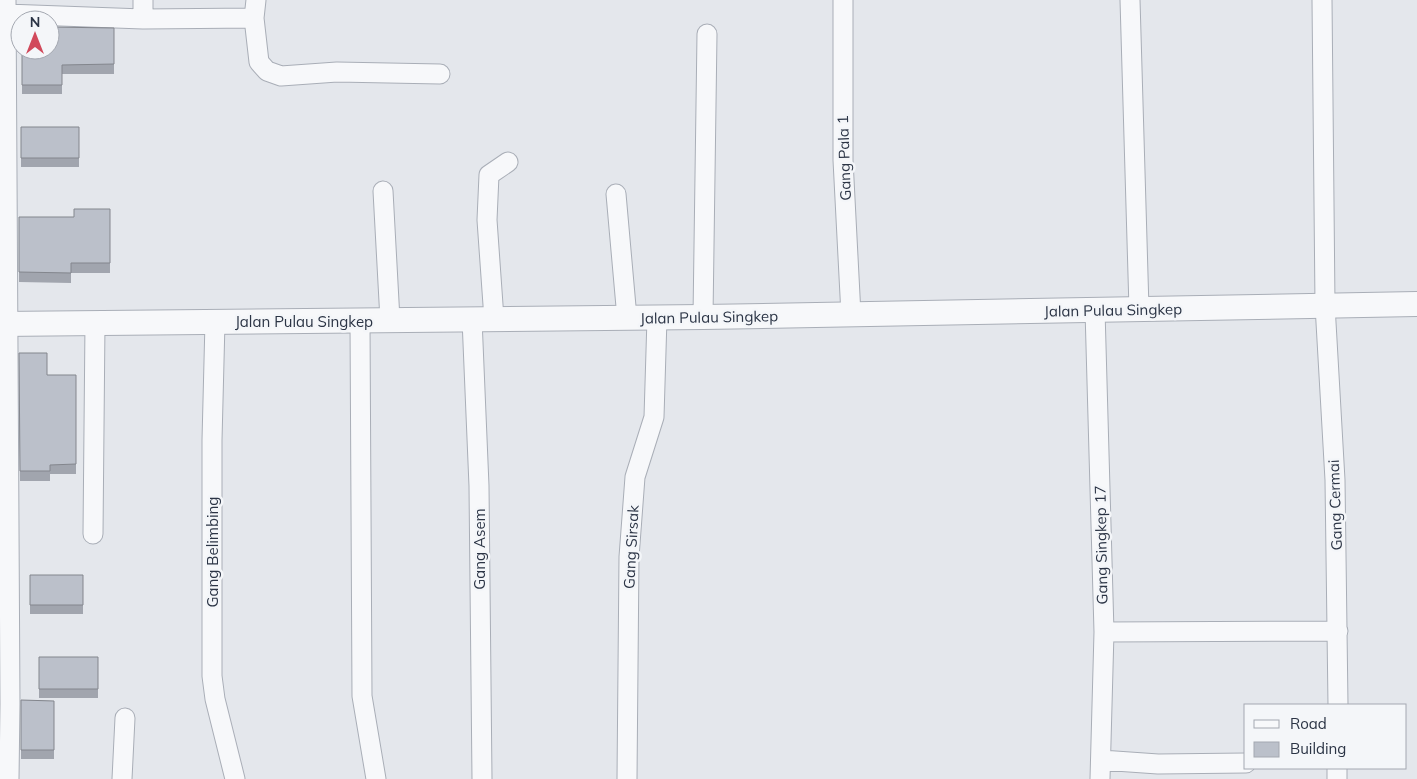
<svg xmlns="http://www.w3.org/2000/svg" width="1417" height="779" viewBox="0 0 1417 779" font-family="Mulish,sans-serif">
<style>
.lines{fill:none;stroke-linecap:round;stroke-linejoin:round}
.minor-casing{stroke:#a9aeb7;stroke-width:21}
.tertiary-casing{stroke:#a9aeb7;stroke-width:26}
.minor{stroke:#f7f8fa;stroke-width:19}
.tertiary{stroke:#f7f8fa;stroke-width:24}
.wall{fill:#a1a5ae}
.building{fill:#bbc0ca;stroke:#83868d}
.labels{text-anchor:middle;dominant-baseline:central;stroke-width:5;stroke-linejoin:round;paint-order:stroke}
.street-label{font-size:15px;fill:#2b3445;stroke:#f4f6f9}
</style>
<rect width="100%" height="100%" fill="#e4e7ec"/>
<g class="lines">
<g class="minor-casing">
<path id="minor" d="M 6,0 L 10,704 L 9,779
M 256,0 L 254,18 L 259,62 L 267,71 L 281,76 L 337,72 L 440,74
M 843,0 L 843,160 L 851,315
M 1130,0 L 1139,309
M 1322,0 L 1325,305 L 1335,480 L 1338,705
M 6,14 L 143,19 L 254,18
M 143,19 L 143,0
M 383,191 L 390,320
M 616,194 L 627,318
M 1095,310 L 1104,632 L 1100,779
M 703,317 L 707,34
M 472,319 L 479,486 L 482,779
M 494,319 L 487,220 L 489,175 L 508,162
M 215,322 L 212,440 L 212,676 L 215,699 L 235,779
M 360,322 L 362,696 L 376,779
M 93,534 L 95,323
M 1104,632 L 1338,631
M 1101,760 L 1158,764 L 1246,763
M 122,779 L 125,718
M 627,779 L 629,557 L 635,477 L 654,417 L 657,318
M 1337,779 L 1337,768"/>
</g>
<g class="tertiary-casing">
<path id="tertiary" d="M 0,324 L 703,317 L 1417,304"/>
</g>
<use href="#minor" class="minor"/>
<use href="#tertiary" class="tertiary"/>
</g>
<path class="wall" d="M 114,28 L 114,74 L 62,74 L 62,94 L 22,94 L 22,50 Z
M 21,127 L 79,127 L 79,167 L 21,167 Z
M 110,209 L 110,273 L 71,273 L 71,283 L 19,282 L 19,217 L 74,217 Z
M 19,353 L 47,375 L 76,375 L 76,474 L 50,474 L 50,481 L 20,481 Z
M 30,575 L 83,575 L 83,614 L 30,614 Z
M 39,657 L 98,657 L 98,698 L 39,698 Z
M 21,700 L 54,701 L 54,759 L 21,759 Z"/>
<path class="building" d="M 50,27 L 114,28 L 114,64 L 62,65 L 62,85 L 22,85 L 22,50 L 50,50 Z
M 21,127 L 79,127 L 79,158 L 21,158 Z
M 74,209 L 110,209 L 110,263 L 71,263 L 71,273 L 19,272 L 19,217 L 74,217 Z
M 19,353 L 47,353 L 47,375 L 76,375 L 76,464 L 50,465 L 50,471 L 20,471 Z
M 30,575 L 83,575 L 83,605 L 30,605 Z
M 39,657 L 98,657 L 98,689 L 39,689 Z
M 21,700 L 54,701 L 54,750 L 21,750 Z"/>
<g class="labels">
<g class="street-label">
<text transform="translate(844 158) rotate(-92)">Gang Pala 1</text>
<text transform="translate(1113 310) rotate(-1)">Jalan Pulau Singkep</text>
<text transform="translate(709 317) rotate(-1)">Jalan Pulau Singkep</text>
<text x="304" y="321">Jalan Pulau Singkep</text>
<text transform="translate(1335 505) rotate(-92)">Gang Cermai</text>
<text transform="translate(1101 545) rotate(-91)">Gang Singkep 17</text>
<text transform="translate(631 547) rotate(-87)">Gang Sirsak</text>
<text transform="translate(479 549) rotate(-90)">Gang Asem</text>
<text transform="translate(212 552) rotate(-90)">Gang Belimbing</text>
</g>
</g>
<rect x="1244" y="704" width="162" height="65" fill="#f4f6f9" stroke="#a4a8b1"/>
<rect x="1254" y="720" width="25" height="8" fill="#f7f8fa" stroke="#a4a8b1"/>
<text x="1290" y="729" font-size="15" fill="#2b3445">Road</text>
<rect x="1254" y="742" width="25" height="15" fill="#bbc0ca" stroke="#a4a8b1"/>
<text x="1290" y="754" font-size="15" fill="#2b3445">Building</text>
<g transform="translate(35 35)"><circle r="24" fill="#f4f6f9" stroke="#a4a8b1"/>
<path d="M0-4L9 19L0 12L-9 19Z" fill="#d1495b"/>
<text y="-8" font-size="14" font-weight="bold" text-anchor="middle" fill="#2b3445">N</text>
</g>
</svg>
